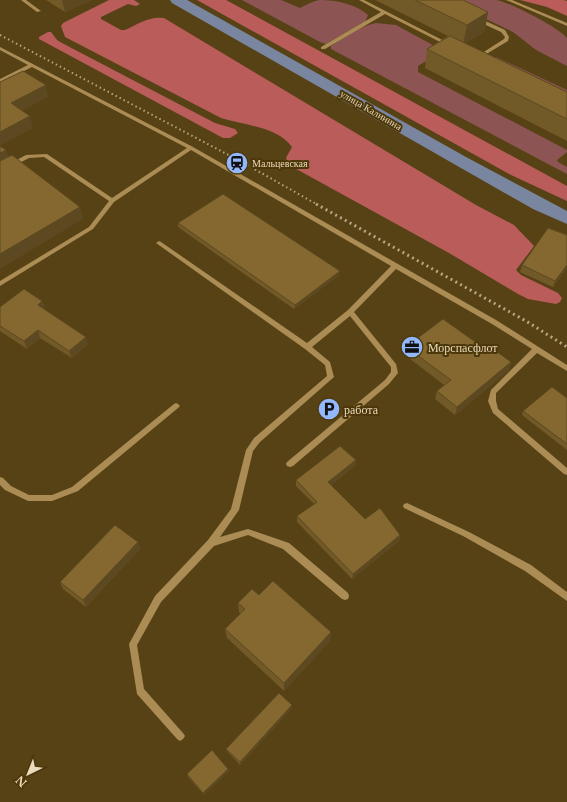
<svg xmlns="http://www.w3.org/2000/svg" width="567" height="802" viewBox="0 0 567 802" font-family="'Libre Baskerville',serif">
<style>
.green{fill:#8c5553}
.forest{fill:#b95c5a}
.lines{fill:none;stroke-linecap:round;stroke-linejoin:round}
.minor{fill:#aa8c54;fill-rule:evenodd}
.major{fill:#7a86a0;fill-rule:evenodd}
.rail-far1{stroke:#b6a582;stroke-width:2;stroke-dasharray:1.5 3;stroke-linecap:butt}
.rail{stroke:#b6a582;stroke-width:3;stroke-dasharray:2 3.5;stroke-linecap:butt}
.wall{fill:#725928}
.shaded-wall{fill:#5c4921}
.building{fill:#84682f;stroke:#5c4921}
.labels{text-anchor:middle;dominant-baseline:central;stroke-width:4;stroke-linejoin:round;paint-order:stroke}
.far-street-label{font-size:10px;fill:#eadbbe;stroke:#4c3709}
.far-poi-label{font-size:10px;fill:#eadbbe;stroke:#4c3709;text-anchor:start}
.poi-label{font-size:12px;fill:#eadbbe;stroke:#4c3709;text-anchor:start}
</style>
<rect width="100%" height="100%" fill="#574216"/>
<path class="green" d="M 242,0 L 281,0 L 300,8 C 306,5 313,1 320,0 C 336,0 356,4 368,15 L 365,22 L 326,44 L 320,42 Z
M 446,0 C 462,0 480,0 496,0 C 509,2 558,27 567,38 L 567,66 L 536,50 L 513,32 Z
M 376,23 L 396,25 L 440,49 L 441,52 L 418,66 L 418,72 L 567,150 L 567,152 L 557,160 L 558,162 L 567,167 L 567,174 L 331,49 L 331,46 C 345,37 360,26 376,23 Z
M 496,57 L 567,90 L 567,100 L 490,62 Z"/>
<path class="forest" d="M 109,0 L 134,0 L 140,4 L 136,6 L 128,4 L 101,17 L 101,19 L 121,30 L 125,30 C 138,24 149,16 164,18 L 476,205 L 514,225 L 534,246 L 516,270 L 521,275 L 558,293 L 562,298 L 560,302 L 556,304 L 528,299 L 518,294 L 449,253 L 289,165 L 286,158 L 292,147 C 278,127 243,125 221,118 L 65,37 L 61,26 L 63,23 Z
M 197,0 L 226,0 L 567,186 L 567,201 L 511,175 Z
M 520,0 L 564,0 L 567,1 L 567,16 L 547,7 Z
M 48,32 L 51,32 L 57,40 L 62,43 L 215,123 L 235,129 L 238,133 L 230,138 L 223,138 L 39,39 L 39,37 Z"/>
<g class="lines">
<path class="minor" d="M 21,0 L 26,0 L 41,11 L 37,12 Z
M 359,0 L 364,0 L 452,45 L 448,46 L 385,14 L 325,49 L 321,49 L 321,47 L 381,12 Z
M 506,0 L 512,0 L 567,23 L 567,26 Z
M 475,18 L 479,18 L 505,30 L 509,37 L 508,41 L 478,59 L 476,59 L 476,57 L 504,39 L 505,37 L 501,32 L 475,20 Z
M 0,47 L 193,147 L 496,320 L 567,365 L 567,371 L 537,353 L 496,393 L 496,401 L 498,409 L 567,468 L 567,475 L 564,474 L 493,413 L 488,401 L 491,390 L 532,349 L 492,324 L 396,269 L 354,312 L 396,364 L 398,373 L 389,384 L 293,466 L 290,467 L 287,466 L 286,464 L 287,462 L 385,380 L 391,372 L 391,367 L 350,316 L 312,347 L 330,362 L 334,377 L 260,442 L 253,451 L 239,510 L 220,537 L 248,529 L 289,543 L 348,593 L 349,596 L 348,599 L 345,600 L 342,599 L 283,549 L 248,535 L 214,546 L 161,602 L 137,645 L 144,689 L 183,733 L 185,736 L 183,739 L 180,741 L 177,739 L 137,694 L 129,644 L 155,596 L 208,540 L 231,509 L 246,450 L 254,438 L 327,376 L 325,365 L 305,349 L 156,243 L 159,241 L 161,242 L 307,343 L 348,310 L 391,266 L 191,150 L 114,202 L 93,229 L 0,286 L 0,281 L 89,227 L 109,201 L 44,157 L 29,158 L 0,173 L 0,169 L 26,155 L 47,154 L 112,198 L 187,148 L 32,67 L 0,83 L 0,79 L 28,65 L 0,50 Z
M 176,403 L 178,404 L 180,406 L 178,408 L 78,491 L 52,501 L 28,501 L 5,490 L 0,485 L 0,477 L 3,478 L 11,486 L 29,495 L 52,495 L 72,487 L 174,404 Z
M 407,503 L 469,532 L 531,565 L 567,592 L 567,601 L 525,571 L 463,536 L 404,508 L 403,506 L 404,504 Z"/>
<path class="major" d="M 170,0 L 187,0 L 466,157 L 567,211 L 567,224 L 533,209 L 172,3 Z"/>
<path class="rail-far1" d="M 0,35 L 240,161 L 318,205"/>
<path class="rail" d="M 316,204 L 526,321 L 567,347"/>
</g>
<path class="wall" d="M 46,0 L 92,0 L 65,12 Z
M 375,0 L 463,0 L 485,31 L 465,43 L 567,92 L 567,141 L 425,68 L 427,49 L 448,36 Z
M 178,223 L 339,275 L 294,309 L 178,227 Z
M 522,265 L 567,268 L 553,287 L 520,272 Z
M 42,301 L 45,309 L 44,309 L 88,344 L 72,358 L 40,338 L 27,349 L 0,331 L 0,307 Z
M 406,347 L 488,351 L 511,362 L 508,371 L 455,415 L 435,399 L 437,391 L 444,385 L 405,355 Z
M 567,398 L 567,450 L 522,415 L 523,411 Z
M 356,465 L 331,485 L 365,519 L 400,535 L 399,541 L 352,579 L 297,522 L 297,516 L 314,504 L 296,486 L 296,480 Z
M 138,542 L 140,549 L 86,607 L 63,589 L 60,582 Z
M 259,595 L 331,632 L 330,641 L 284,691 L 227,638 L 225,629 L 241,614 L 239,612 L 238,603 Z
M 292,708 L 240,765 L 227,751 L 226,749 Z
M 228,769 L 229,771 L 204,795 L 188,777 L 187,774 Z"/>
<path class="shaded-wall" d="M 62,0 L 92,0 L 65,12 Z
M 488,12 L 485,31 L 463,44 L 467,25 Z
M 46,85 L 48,97 L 14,115 L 11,103 Z
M 30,116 L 33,128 L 0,146 L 0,132 Z
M 6,150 L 10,162 L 0,167 L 0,153 Z
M 80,207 L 83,219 L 0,269 L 0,254 Z
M 567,265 L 567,268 L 553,287 L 555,281 Z
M 340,271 L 339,275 L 294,309 L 295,305 Z
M 42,301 L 45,309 L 40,312 L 38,305 Z
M 38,330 L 40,338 L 27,349 L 24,341 Z
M 86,337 L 88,344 L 72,358 L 69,351 Z
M 511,362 L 508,371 L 455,415 L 457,407 Z
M 356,460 L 356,465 L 328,488 L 328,482 Z
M 400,535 L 399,541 L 352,579 L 353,574 Z
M 138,542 L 140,549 L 86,607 L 83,600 Z
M 331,632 L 330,641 L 284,691 L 284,683 Z
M 292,705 L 292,708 L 240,765 L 240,762 Z
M 228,769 L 229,771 L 204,795 L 203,793 Z"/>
<path class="building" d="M 415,0 L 463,0 L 488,12 L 467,25 Z
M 450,36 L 567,92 L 567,119 L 427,49 Z
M 23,71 L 46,85 L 11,103 L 30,116 L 0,132 L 0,82 Z
M 0,146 L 6,150 L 0,153 Z
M 12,155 L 80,207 L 0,254 L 0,161 Z
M 223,194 L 340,271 L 295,305 L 178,223 Z
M 548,228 L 567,235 L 567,265 L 555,281 L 522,265 Z
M 24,289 L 42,301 L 38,305 L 86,337 L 69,351 L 38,330 L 24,341 L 0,326 L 0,307 Z
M 443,319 L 488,351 L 492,348 L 511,362 L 457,407 L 437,391 L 451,380 L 406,347 Z
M 552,387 L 567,398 L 567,444 L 523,411 Z
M 340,446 L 356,460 L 328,482 L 365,519 L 380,508 L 400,535 L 353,574 L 297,516 L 317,502 L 296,480 Z
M 115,525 L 138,542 L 83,600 L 60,582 Z
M 273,581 L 331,632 L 284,683 L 225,629 L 245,609 L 238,603 L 252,589 L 259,595 Z
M 279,693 L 292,705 L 240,762 L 226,749 Z
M 212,750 L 228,769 L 203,793 L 187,774 Z"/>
<defs>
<g id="station-disc" transform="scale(1.15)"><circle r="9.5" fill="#93b7fd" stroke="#4c3709"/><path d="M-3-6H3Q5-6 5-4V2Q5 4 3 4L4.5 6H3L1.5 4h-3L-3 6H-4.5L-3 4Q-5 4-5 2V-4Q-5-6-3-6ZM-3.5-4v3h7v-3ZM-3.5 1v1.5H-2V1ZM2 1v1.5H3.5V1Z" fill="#111"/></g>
<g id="office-disc" transform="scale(1.15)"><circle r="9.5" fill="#93b7fd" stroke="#4c3709"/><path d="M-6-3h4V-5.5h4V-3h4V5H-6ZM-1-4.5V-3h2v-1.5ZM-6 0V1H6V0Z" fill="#111"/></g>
<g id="parking-disc" transform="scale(1.15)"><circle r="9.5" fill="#93b7fd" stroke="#4c3709"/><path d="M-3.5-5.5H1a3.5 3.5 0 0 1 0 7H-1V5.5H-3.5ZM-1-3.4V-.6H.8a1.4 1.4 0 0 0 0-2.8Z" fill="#111"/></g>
</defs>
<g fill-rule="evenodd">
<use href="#station-disc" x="237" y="163"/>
<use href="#office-disc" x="412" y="347"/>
<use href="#parking-disc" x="329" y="409"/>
</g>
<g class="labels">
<g class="far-street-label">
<text transform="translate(371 110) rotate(30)">улица Калинина</text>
</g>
<g class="far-poi-label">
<text x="252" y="163">Мальцевская</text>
</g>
<g class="poi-label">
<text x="428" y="347">Морспасфлот</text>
<text x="344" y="409">работа</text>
</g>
</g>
<g transform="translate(28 774) rotate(223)" stroke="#4c3709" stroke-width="3" paint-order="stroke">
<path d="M0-3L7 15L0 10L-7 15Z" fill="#eadbbe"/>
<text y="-6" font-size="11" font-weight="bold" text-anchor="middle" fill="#eadbbe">N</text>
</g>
</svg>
